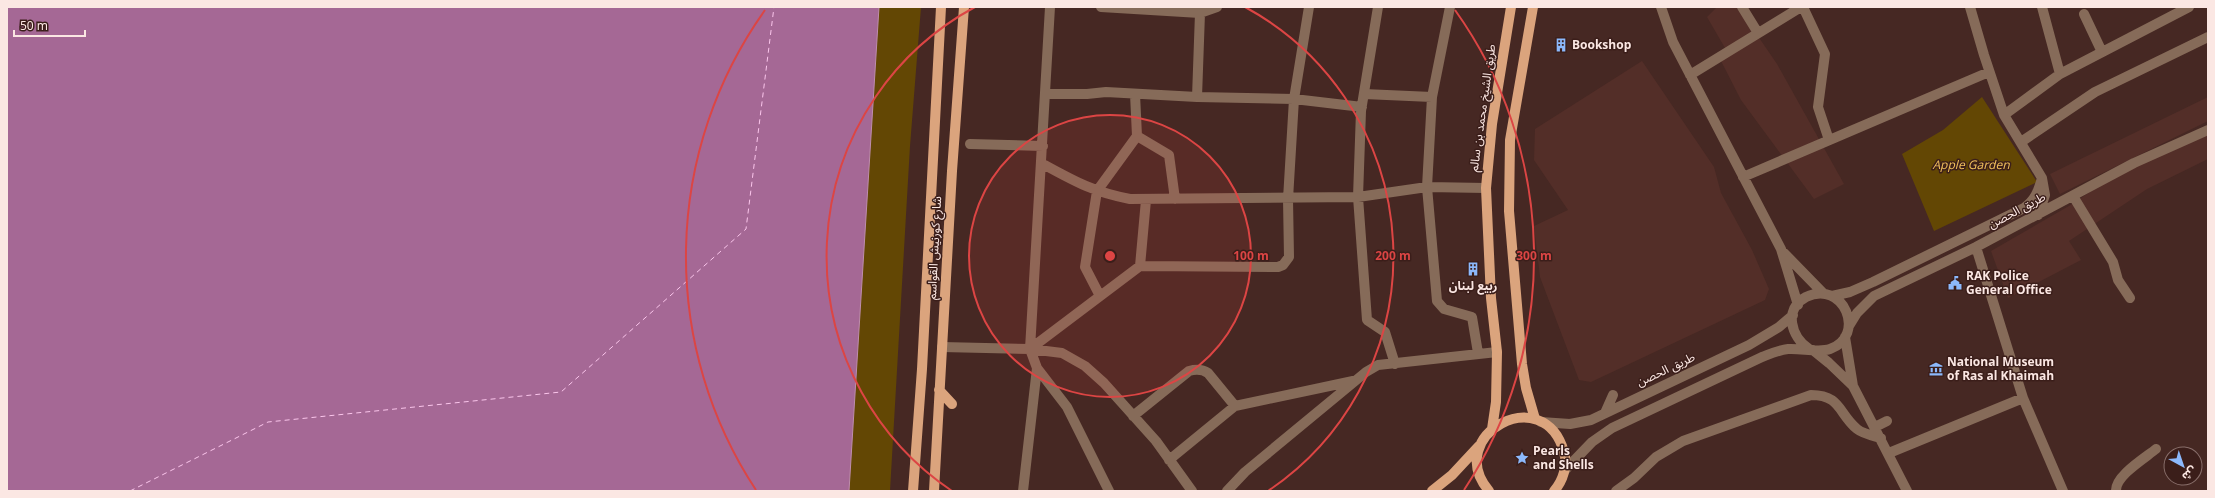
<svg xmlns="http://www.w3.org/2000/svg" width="2215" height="498" viewBox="0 0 2215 498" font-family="Georgia,'Noto Sans Arabic',serif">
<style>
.built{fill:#532e28}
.green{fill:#634704}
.water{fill:#a56895;stroke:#bf8eac}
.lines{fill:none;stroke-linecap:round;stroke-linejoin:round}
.ferry{stroke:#fbc6ec;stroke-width:1;stroke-dasharray:5 4;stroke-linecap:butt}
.minor{stroke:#866b59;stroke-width:10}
.major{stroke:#dba47d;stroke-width:10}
.ring{fill:none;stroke:#dc4544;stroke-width:2}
.labels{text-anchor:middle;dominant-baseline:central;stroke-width:3;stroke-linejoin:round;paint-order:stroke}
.poi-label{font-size:12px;font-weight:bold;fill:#fbe7e3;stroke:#3b1e1a;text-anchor:start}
.street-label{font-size:12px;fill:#fbe7e3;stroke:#3b1e1a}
.park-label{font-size:12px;font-style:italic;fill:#edbc5a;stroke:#3b1e1a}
.centre{fill:#dc4544;stroke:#3b1e1a;stroke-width:2}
.ring-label{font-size:12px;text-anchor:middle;font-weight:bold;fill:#dc4544;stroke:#3b1e1a;stroke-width:3;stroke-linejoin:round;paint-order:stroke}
</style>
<rect width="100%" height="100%" fill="#462823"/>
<path class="built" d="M 1717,7 L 1738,7 L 1777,64 L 1844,184 L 1814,199 L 1741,100 L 1719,57 L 1725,48 L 1707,17 Z
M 1642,61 L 1714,167 L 1721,193 L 1752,250 L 1769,289 L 1765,300 L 1591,382 L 1579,380 L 1540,277 L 1534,226 L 1568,210 L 1534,160 L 1535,129 Z
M 2208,97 L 2208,121 L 2060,194 L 2050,174 Z
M 2208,134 L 2208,159 L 2147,189 L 2069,241 L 2081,260 L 2008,298 L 1991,251 L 2069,206 L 2112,177 Z"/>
<path class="green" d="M 879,7 L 921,7 L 910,146 L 890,491 L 849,491 Z
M 1982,97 L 2037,182 L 1934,231 L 1902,154 L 1943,130 Z"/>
<path class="water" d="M 7,7 L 879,7 L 849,491 L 7,491 Z"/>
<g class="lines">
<path class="ferry" d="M 130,491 L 268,422 L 561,392 L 746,229 L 774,7"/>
<path class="minor" d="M 1101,7 L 1200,13 L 1217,7
M 1378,7 L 1361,111 L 1358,197 L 1367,320 L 1385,332 L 1395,364
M 1450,7 L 1432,97 L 1427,187 L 1437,301 L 1444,309 L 1472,317 L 1478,353
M 1661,7 L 1673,42 L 1781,249 L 1798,305
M 1742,7 L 1758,33
M 1803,7 L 1825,54 L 1818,107 L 1829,140
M 1970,7 L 1984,55 L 2004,115 L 2042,178 L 2045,195 L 2038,215
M 2084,14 L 2102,52
M 2060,74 L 2189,7
M 1690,75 L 1801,7
M 1045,94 L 1087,94 L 1106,92 L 1197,97 L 1294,99 L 1362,107
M 1364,94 L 1432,97
M 1197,97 L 1200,13
M 2004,115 L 2060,74 L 2042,7
M 1137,136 L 1169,155 L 1175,199
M 2021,142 L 2095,92 L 2208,37
M 970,144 L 1043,146
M 1041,163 C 1074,181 1093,192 1130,199 L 1358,197 L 1427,187 L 1486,188
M 1743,177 L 1989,72
M 2073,196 L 2113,262 L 2118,280 L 2130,298
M 1784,253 L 1823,293
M 1140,266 L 1146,200
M 1100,296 L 1085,267 L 1097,191 L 1137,136 L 1135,94
M 1832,296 L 1850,292 L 1873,282 L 2024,208 C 2035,200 2038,192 2042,178
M 1849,326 L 1857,313 L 1874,296 L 1976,247 L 2134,163 L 2208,130
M 1845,337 L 1853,386
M 942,347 L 1030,349 L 1062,353 L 1085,366 L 1104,383 L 1156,441 L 1192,491
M 1030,349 L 1140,266 L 1278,267 L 1283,265 L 1289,257 L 1288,199 L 1294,99 L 1309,7
M 1813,350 L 1829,363 L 1853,386 L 1907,491
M 1037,368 L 1067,407 L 1109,491
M 2023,398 L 2063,491
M 1605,413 L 1613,395
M 1133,416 L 1189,371 C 1196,369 1202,369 1208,373 L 1235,406
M 1541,422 L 1570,424 L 1591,420 L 1749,345 L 1779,327 L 1793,315
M 1875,427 L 1887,421
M 1889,453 L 2023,398 L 1976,247
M 1169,460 L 1235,406 L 1353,381
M 1565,470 L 1592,442 L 1612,428 L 1762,357 C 1770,354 1779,350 1788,349 C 1801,348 1819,353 1830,349 C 1867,336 1844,279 1806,297 C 1783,309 1791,337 1809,349
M 1023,491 L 1037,368 L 1030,349 L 1050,7
M 1227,491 L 1245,472 L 1366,372 L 1378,365 L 1497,352
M 1616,491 L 1634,478 L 1656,457 L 1683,441 L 1811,395 C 1841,395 1838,413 1857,429 C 1863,434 1874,436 1881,438
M 2116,491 C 2115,476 2145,458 2156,449"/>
<path class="major" d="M 1533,7 L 1510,140 L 1509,211 L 1522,364 L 1526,388 L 1535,419
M 939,390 L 952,404
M 1492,429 L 1496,402 L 1497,352 L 1491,298 L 1486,188 L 1492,124 L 1511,7
M 913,491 L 922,369 L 941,7
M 934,491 L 952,171 L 964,7
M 1432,491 L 1452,475 L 1479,446
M 1489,491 C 1442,435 1544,380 1564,452 C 1568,465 1563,481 1554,491"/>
</g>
<circle cx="1110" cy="256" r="141" fill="#dc4544" fill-opacity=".12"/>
<g class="ring">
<circle cx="1110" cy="256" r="141"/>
<path d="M952 491A283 283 0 0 1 975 7M1245 7A283 283 0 0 1 1268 491"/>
<path d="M756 490A424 424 0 0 1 765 10M1455 10A424 424 0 0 1 1464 490"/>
</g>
<defs>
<g id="building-bare" transform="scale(1.08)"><path d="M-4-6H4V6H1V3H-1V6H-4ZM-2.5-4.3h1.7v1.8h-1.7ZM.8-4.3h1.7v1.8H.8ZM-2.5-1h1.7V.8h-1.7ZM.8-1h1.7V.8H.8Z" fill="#8cb9fc" stroke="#3b1e1a" stroke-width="2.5" paint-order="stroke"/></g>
<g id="civic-bare" transform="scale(1.08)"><path d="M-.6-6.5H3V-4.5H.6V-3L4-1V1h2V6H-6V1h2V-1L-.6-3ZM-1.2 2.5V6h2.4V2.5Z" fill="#8cb9fc" stroke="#3b1e1a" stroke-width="2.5" paint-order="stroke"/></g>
<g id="museum-bare" transform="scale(1.08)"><path d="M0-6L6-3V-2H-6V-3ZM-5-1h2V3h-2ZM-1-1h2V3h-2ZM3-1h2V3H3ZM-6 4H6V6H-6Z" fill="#8cb9fc" stroke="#3b1e1a" stroke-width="2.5" paint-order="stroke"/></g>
<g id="sight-bare" transform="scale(1.08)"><path d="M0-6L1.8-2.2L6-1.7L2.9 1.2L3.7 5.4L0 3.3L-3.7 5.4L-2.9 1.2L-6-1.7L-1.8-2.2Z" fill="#8cb9fc" stroke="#3b1e1a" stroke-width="2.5" paint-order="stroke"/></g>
</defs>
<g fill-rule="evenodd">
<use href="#building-bare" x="1561" y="45"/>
<use href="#building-bare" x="1473" y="269"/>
<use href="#civic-bare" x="1955" y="283"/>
<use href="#museum-bare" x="1936" y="369"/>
<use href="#sight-bare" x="1522" y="458"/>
</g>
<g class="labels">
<g class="poi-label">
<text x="1572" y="45">Bookshop</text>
<text x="1966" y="276">RAK Police<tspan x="1966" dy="14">General Office</tspan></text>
<text x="1473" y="286" text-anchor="middle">ربيع لبنان</text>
<text x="1947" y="362">National Museum<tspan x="1947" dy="14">of Ras al Khaimah</tspan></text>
<text x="1533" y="451">Pearls<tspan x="1533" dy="14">and Shells</tspan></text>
</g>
<g class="street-label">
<text transform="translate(1483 108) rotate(-82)">طريق الشيخ محمد بن سالم</text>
<text transform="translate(2017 211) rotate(-28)">طريق الحصن</text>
<text transform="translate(935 248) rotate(-87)">شارع كورنيش القواسم</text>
<text transform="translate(1666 370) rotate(-25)">طريق الحصن</text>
</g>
<g class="park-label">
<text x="1971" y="165">Apple Garden</text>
</g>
</g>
<circle cx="1110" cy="256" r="6" class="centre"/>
<g class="ring-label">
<text x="1251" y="260">100 m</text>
<text x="1393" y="260">200 m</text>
<text x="1534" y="260">300 m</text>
</g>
<rect width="2215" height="498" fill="none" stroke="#fbe7e3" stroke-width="16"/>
<g transform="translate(2183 466) rotate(140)"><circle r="19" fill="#3b1e1a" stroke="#886e6a"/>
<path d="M0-3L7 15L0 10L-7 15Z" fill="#8cb9fc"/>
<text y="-6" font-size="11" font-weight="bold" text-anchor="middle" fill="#fbe7e3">ش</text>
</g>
<path d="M14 30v6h71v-6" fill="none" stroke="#fbe7e3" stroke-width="2"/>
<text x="20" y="30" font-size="12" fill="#fbe7e3" stroke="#3b1e1a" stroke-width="3" paint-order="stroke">50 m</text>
</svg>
